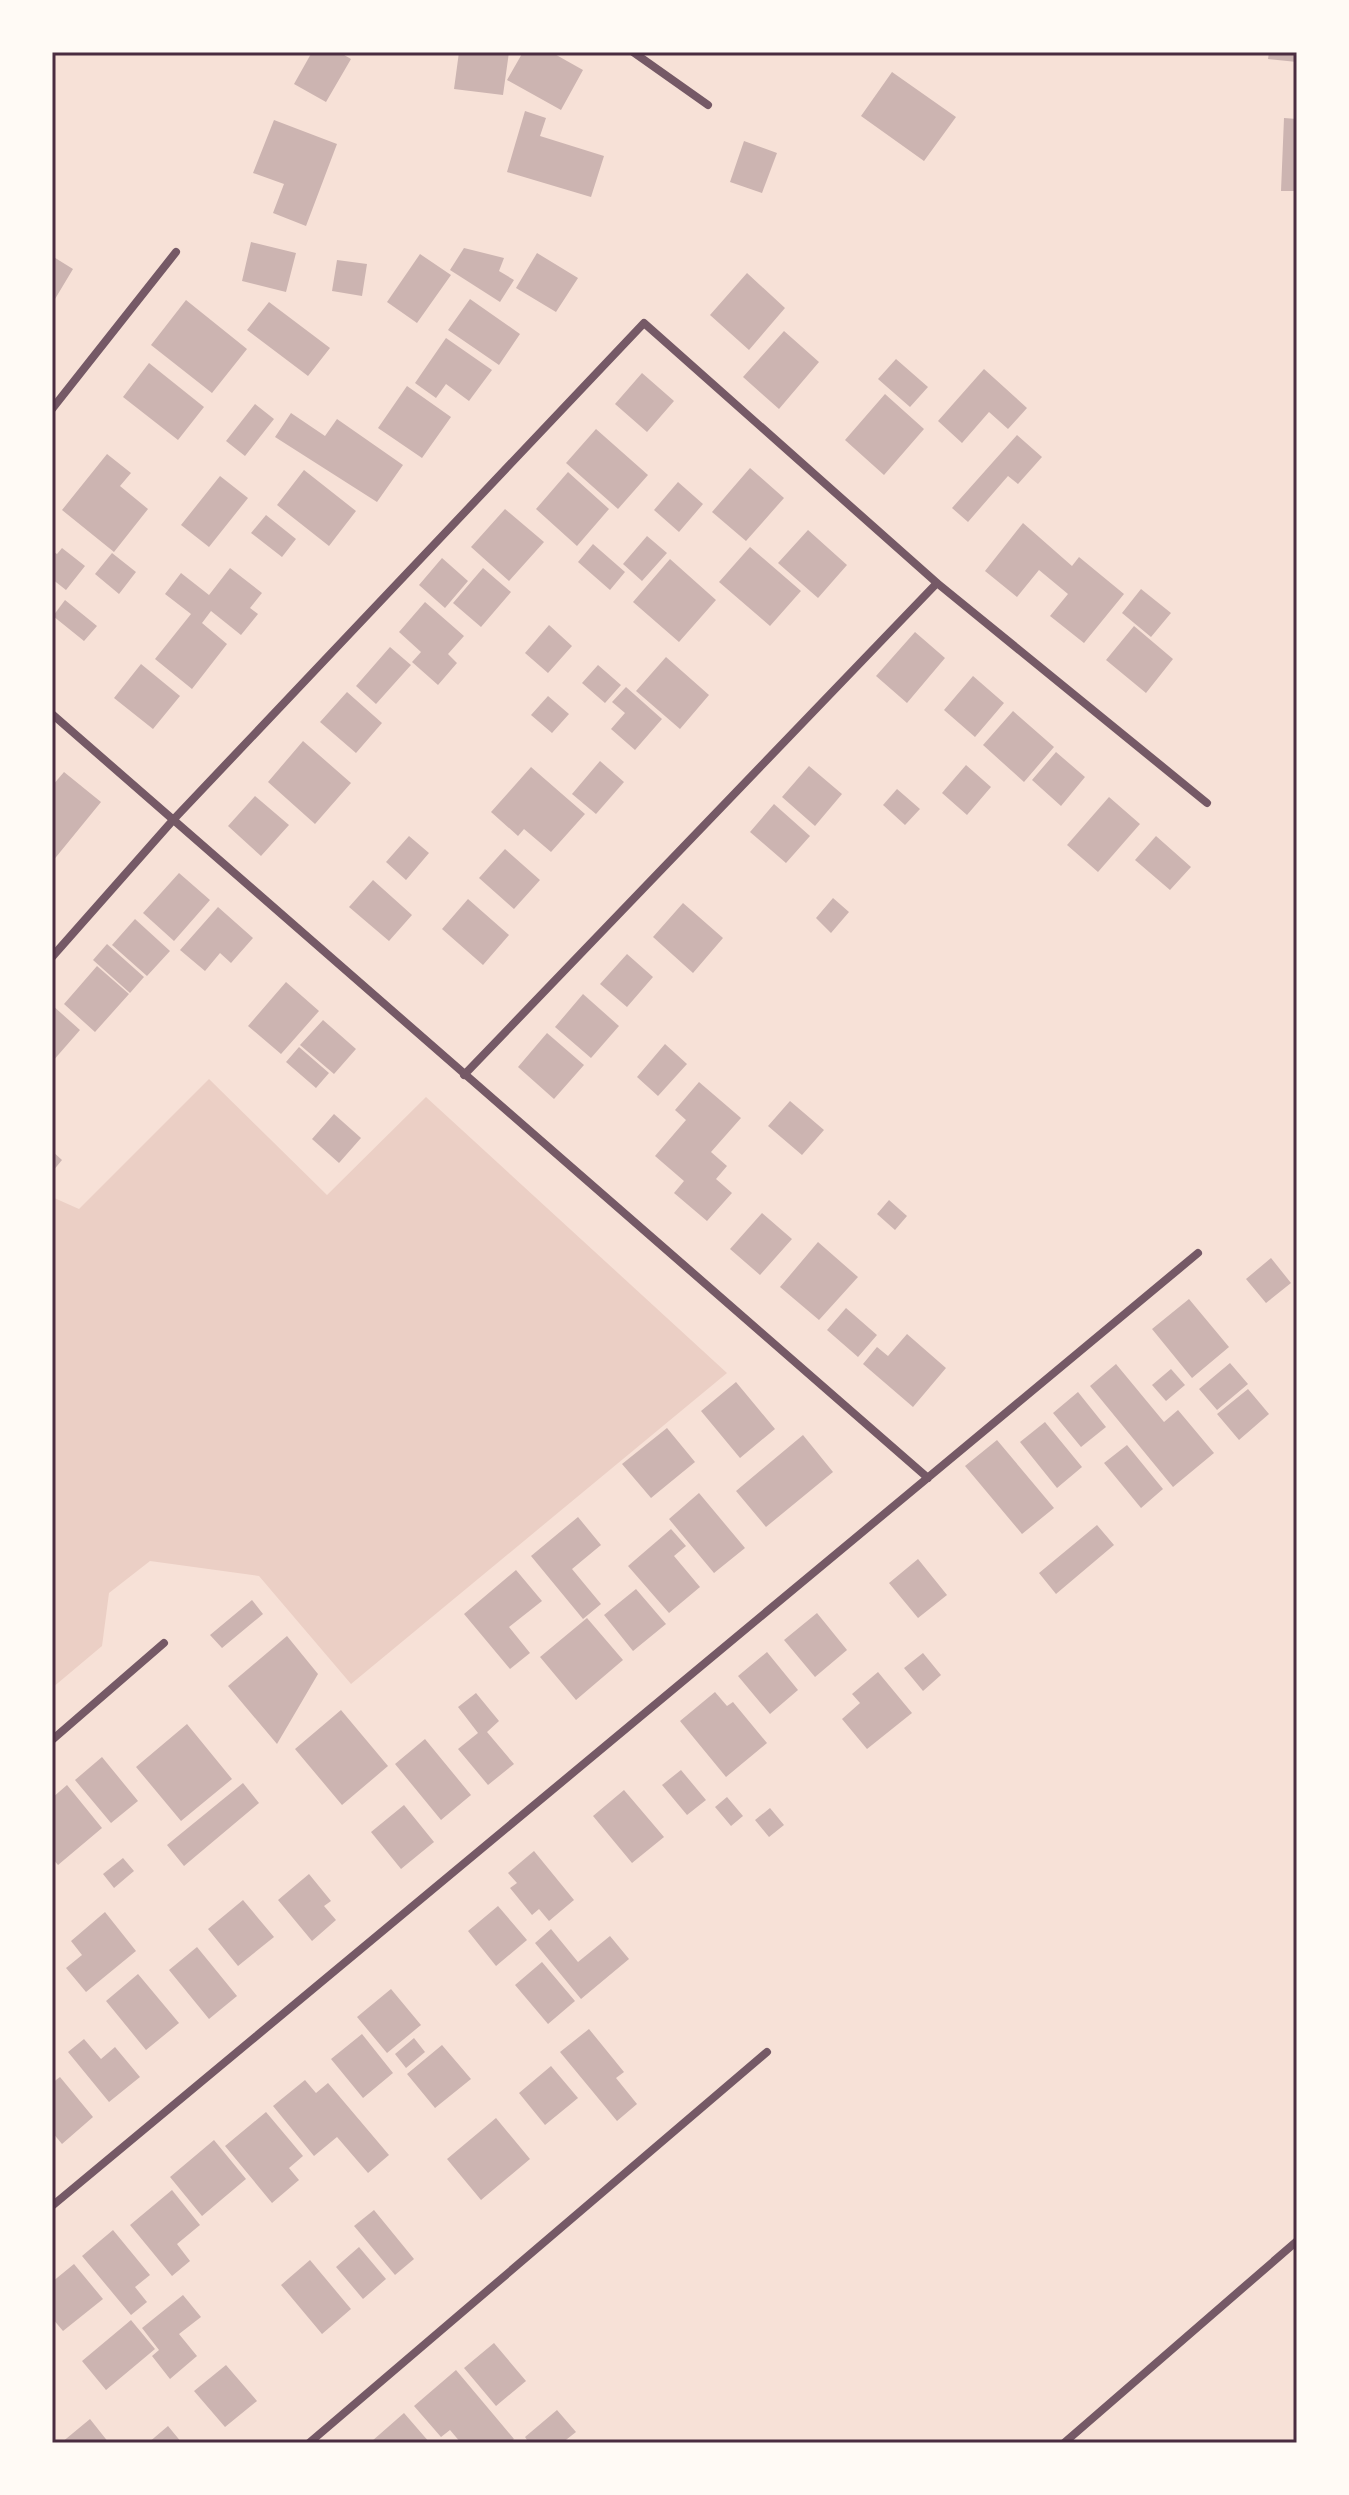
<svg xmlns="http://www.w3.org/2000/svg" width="1349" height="2495" viewBox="0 0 1349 2495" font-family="'IBM Plex Sans',sans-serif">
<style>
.green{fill:#ebcfc5}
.building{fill:#ccb4b1}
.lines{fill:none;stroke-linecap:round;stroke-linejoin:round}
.minor{stroke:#755966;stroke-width:8}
.neatline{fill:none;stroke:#4a2c40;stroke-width:3}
</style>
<rect width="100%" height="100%" fill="#f7e1d7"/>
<path class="green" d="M 209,1079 L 327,1195 L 426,1097 L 727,1373 L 351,1684 L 259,1576 L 150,1561 L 109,1593 L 102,1646 L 52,1688 L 52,1197 L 79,1209 Z"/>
<path class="building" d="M 312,52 L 339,52 L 351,59 L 326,102 L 294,84 Z
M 459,52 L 509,52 L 503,95 L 454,89 Z
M 523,52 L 551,52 L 583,70 L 561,110 L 507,80 Z
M 1269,52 L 1297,52 L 1297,62 L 1268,59 Z
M 892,72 L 956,117 L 924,161 L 861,116 Z
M 525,111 L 546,118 L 540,136 L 604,156 L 591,197 L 507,172 Z
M 1284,118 L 1297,119 L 1297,191 L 1281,191 Z
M 274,120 L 337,144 L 306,226 L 273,213 L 284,184 L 253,173 Z
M 744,141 L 777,153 L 762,193 L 730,182 Z
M 251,242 L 296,253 L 286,292 L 242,281 Z
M 464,248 L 504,258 L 499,271 L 514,280 L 500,302 L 450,270 Z
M 537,253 L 578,278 L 556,312 L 516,288 Z
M 420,254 L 451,275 L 417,323 L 387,302 Z
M 52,256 L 73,269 L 52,304 Z
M 337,260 L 367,264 L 362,296 L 332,291 Z
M 747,273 L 785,308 L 749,350 L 710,315 Z
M 470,299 L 520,334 L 499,365 L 448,330 Z
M 186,300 L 247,349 L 212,393 L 151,345 Z
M 269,302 L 330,348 L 308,376 L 247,330 Z
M 784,331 L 819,362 L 779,409 L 743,377 Z
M 446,338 L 492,370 L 469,401 L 446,384 L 436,398 L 415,383 Z
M 896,359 L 928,387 L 910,407 L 878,379 Z
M 149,363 L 204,407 L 178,440 L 123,397 Z
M 984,369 L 1027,408 L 1008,429 L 989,412 L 962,443 L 938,421 Z
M 642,373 L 674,401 L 647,432 L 615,404 Z
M 407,386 L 451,417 L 422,458 L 378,428 Z
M 885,394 L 924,429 L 884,475 L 845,440 Z
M 255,404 L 274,419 L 245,456 L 226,441 Z
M 291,413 L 325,436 L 337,419 L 403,465 L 377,502 L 275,437 Z
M 596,429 L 648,475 L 618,509 L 566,463 Z
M 1017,435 L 1042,457 L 1018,484 L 1008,476 L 968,522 L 952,508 Z
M 107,454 L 131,473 L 120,486 L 148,509 L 114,552 L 62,510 Z
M 750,468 L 784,498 L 746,541 L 712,512 Z
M 304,470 L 356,511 L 329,546 L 277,505 Z
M 568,472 L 609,509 L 577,546 L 536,509 Z
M 220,476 L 248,498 L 209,547 L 181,525 Z
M 678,482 L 703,504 L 679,532 L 654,510 Z
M 505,509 L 544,542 L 509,581 L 471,547 Z
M 266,515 L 296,539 L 282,557 L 251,533 Z
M 1023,523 L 1072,566 L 1079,557 L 1124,594 L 1084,643 L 1050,616 L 1068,594 L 1039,570 L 1017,597 L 985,571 Z
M 808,530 L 847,565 L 818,598 L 778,563 Z
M 647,536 L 667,553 L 642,581 L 623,564 Z
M 593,544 L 625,572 L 610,590 L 578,562 Z
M 750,547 L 801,591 L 770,626 L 719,582 Z
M 62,548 L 85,566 L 66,590 L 52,579 L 52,551 L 57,554 Z
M 112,553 L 136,572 L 119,594 L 95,574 Z
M 442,558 L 468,581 L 445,608 L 419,585 Z
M 670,559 L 716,600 L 679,642 L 633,602 Z
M 230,568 L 262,593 L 250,608 L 258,614 L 241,635 L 211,611 L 202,623 L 227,644 L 192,689 L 155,659 L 191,614 L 165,594 L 181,573 L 209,595 Z
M 483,568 L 511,592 L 481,627 L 453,603 Z
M 1141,589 L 1171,613 L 1151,637 L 1122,613 Z
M 65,600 L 97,626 L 84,641 L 53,616 Z
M 425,602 L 464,636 L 448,654 L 457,663 L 438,685 L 412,662 L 421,652 L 399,632 Z
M 549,625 L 572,646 L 548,673 L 525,653 Z
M 1134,626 L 1173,659 L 1146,693 L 1106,660 Z
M 915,632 L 945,658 L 907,703 L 876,676 Z
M 390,647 L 411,665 L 376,704 L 356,686 Z
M 666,657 L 709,695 L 680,729 L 636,691 Z
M 141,664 L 180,696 L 153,729 L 114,698 Z
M 598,665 L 621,685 L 605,703 L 582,683 Z
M 973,676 L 1004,703 L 975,737 L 944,710 Z
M 626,687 L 662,719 L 635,750 L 611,729 L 625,713 L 612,702 Z
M 347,692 L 382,723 L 356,753 L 320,722 Z
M 548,696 L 569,714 L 552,733 L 531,715 Z
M 1013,711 L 1054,747 L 1024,782 L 983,745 Z
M 303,741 L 351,783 L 315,824 L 268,782 Z
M 1056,752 L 1085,777 L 1061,806 L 1032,780 Z
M 600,761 L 624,782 L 596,814 L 572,794 Z
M 966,765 L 991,787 L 967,815 L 942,793 Z
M 809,766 L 842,794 L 815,826 L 782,797 Z
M 531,767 L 585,814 L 551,852 L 524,829 L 518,836 L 491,812 Z
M 64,772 L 101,802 L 52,862 L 52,786 Z
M 897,789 L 920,809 L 905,825 L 883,805 Z
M 255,796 L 289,825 L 261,856 L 228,826 Z
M 1109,797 L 1140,824 L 1098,872 L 1067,845 Z
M 774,804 L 810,836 L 786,863 L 750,832 Z
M 409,836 L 429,853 L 406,880 L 386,862 Z
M 1156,836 L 1191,867 L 1170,890 L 1135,860 Z
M 505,849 L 540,880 L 514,909 L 479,878 Z
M 179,873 L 210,900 L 174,941 L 143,913 Z
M 373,880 L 412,915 L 389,941 L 349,907 Z
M 833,898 L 849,912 L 831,933 L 816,918 Z
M 468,899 L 509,935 L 483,965 L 442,929 Z
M 683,903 L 723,938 L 693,973 L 653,937 Z
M 218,907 L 253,938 L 231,963 L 220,953 L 205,971 L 180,950 Z
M 135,919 L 170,951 L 147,976 L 112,945 Z
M 107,944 L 144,977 L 130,993 L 93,960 Z
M 627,954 L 653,977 L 627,1007 L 600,984 Z
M 97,966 L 129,994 L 95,1032 L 64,1004 Z
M 286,982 L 319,1011 L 281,1054 L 248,1026 Z
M 583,994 L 619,1026 L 591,1058 L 555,1027 Z
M 52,1005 L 80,1030 L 52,1062 Z
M 323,1020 L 356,1049 L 334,1074 L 300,1045 Z
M 547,1033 L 584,1065 L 554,1099 L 518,1067 Z
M 665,1044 L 687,1064 L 658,1096 L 637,1077 Z
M 299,1047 L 329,1073 L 316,1088 L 286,1062 Z
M 699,1082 L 741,1118 L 711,1152 L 727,1166 L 716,1179 L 732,1193 L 707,1221 L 674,1193 L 684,1181 L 655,1156 L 686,1120 L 675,1110 Z
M 790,1101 L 824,1130 L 802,1155 L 768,1126 Z
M 334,1114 L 361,1138 L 339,1163 L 312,1139 Z
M 52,1151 L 62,1160 L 52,1172 Z
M 889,1200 L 907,1216 L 895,1230 L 877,1214 Z
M 762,1213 L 792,1239 L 760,1275 L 730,1249 Z
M 818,1242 L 858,1277 L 819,1320 L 780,1287 Z
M 1271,1258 L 1291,1283 L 1266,1303 L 1246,1279 Z
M 1189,1299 L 1229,1347 L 1192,1378 L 1152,1329 Z
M 846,1308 L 877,1335 L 858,1357 L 827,1330 Z
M 907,1334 L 946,1368 L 913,1407 L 863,1364 L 877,1347 L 888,1356 Z
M 1230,1363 L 1248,1384 L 1217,1410 L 1199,1389 Z
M 1116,1364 L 1164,1422 L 1178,1410 L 1214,1453 L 1173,1487 L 1090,1386 Z
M 1171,1369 L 1185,1385 L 1166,1401 L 1152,1385 Z
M 736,1382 L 775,1429 L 740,1458 L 701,1411 Z
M 1248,1389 L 1269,1414 L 1239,1440 L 1217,1414 Z
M 1078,1392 L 1106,1427 L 1081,1447 L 1053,1413 Z
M 1045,1422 L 1082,1467 L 1057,1488 L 1020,1442 Z
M 667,1428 L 695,1462 L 651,1498 L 622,1464 Z
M 803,1435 L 833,1472 L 766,1527 L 736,1491 Z
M 997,1440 L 1054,1508 L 1022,1534 L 965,1466 Z
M 1127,1445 L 1163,1489 L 1141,1508 L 1104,1463 Z
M 699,1493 L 745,1548 L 714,1573 L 669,1519 Z
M 578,1517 L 601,1545 L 572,1569 L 601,1604 L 583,1619 L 531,1556 Z
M 1097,1525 L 1114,1545 L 1056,1594 L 1039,1573 Z
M 671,1529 L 686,1546 L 674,1556 L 700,1587 L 669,1613 L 628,1566 Z
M 918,1559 L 947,1595 L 918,1618 L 889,1583 Z
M 516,1570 L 542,1601 L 509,1627 L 530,1653 L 510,1669 L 464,1614 Z
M 636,1589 L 666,1624 L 633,1651 L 604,1615 Z
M 252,1600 L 263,1614 L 222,1648 L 210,1635 Z
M 817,1613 L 847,1650 L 815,1677 L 784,1640 Z
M 587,1618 L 623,1660 L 576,1700 L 540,1657 Z
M 287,1636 L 318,1674 L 277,1744 L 228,1686 Z
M 767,1652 L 798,1690 L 770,1714 L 738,1676 Z
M 923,1653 L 941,1675 L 923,1691 L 904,1668 Z
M 878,1672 L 912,1713 L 867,1749 L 842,1719 L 860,1703 L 852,1694 Z
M 715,1692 L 727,1706 L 733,1702 L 767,1743 L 726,1777 L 680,1721 Z
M 476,1693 L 499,1721 L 487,1732 L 514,1764 L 488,1785 L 458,1749 L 478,1733 L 458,1707 Z
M 341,1710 L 388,1766 L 342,1805 L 295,1749 Z
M 187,1724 L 232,1779 L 181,1821 L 136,1767 Z
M 425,1739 L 471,1795 L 441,1820 L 395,1764 Z
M 102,1757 L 138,1801 L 111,1823 L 75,1780 Z
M 681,1770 L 706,1800 L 687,1815 L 662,1785 Z
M 243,1783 L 259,1803 L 184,1866 L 167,1845 Z
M 67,1785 L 102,1828 L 58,1865 L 52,1858 L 52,1798 Z
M 624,1790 L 664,1837 L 632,1863 L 593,1816 Z
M 727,1797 L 743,1816 L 731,1826 L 715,1807 Z
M 404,1805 L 434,1842 L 401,1869 L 371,1832 Z
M 770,1808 L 784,1825 L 769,1837 L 755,1820 Z
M 534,1851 L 574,1900 L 549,1921 L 539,1909 L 532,1915 L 510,1888 L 517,1883 L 508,1873 Z
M 123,1858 L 134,1871 L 114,1888 L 103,1874 Z
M 309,1874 L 331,1901 L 324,1906 L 336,1920 L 312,1941 L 278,1900 Z
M 243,1900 L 274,1937 L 238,1966 L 208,1929 Z
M 498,1906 L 527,1940 L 496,1966 L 468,1931 Z
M 105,1912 L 136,1951 L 86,1992 L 66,1968 L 82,1955 L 71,1941 Z
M 551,1929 L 578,1962 L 610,1936 L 629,1959 L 581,1999 L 535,1943 Z
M 197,1947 L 237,1996 L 209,2019 L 169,1970 Z
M 542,1962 L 575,2001 L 548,2024 L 515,1985 Z
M 138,1974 L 179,2023 L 146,2050 L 106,2001 Z
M 391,1989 L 421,2025 L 387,2053 L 357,2017 Z
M 589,2029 L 624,2072 L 616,2078 L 637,2104 L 617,2121 L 560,2052 Z
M 362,2034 L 393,2073 L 363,2098 L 331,2059 Z
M 414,2038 L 425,2052 L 406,2068 L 395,2054 Z
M 84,2039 L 101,2059 L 115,2047 L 140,2077 L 109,2102 L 68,2052 Z
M 442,2045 L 471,2079 L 435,2108 L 407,2074 Z
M 551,2066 L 578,2098 L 545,2125 L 519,2093 Z
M 60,2077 L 93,2117 L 62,2144 L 52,2132 L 52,2083 Z
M 305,2080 L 316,2093 L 328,2083 L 389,2155 L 368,2173 L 337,2137 L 314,2156 L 273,2106 Z
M 266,2112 L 303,2156 L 289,2168 L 299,2180 L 272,2203 L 225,2146 Z
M 496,2118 L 530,2159 L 481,2200 L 447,2159 Z
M 214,2140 L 246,2179 L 202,2216 L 170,2177 Z
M 172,2190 L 200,2225 L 177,2244 L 190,2261 L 172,2276 L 130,2225 Z
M 374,2210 L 414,2259 L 395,2275 L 354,2226 Z
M 113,2230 L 150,2275 L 135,2287 L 147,2302 L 131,2315 L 82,2256 Z
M 359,2247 L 386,2279 L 363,2299 L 336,2267 Z
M 310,2260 L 351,2309 L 322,2334 L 281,2285 Z
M 74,2264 L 103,2299 L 63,2331 L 52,2318 L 52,2282 Z
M 183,2295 L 201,2317 L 179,2334 L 197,2356 L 170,2379 L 152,2356 L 159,2350 L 142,2328 Z
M 131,2320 L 155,2349 L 106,2390 L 82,2361 Z
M 494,2343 L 526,2381 L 496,2406 L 464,2368 Z
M 226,2365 L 257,2401 L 225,2427 L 194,2391 Z
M 456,2370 L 514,2439 L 509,2443 L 461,2443 L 450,2430 L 441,2437 L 414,2406 Z
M 557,2410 L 576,2432 L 562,2443 L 529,2443 L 525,2437 Z
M 404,2413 L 430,2443 L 373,2443 L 372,2441 Z
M 90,2419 L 109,2443 L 61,2443 Z
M 168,2426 L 182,2443 L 148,2443 Z"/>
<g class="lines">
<path class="minor" d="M 633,52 L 708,105
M 52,409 L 176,252
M 52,714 L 928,1478
M 52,957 L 174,819 L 644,323 L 937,583 L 1207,803
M 464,1075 L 937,583
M 52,1740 L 164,1643
M 52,2206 L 1198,1253
M 309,2443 L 767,2052
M 1064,2443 L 1297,2241"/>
</g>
<rect width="1349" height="2495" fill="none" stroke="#fffaf5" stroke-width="108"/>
<rect x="54" y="54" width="1241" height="2387" class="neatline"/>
</svg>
